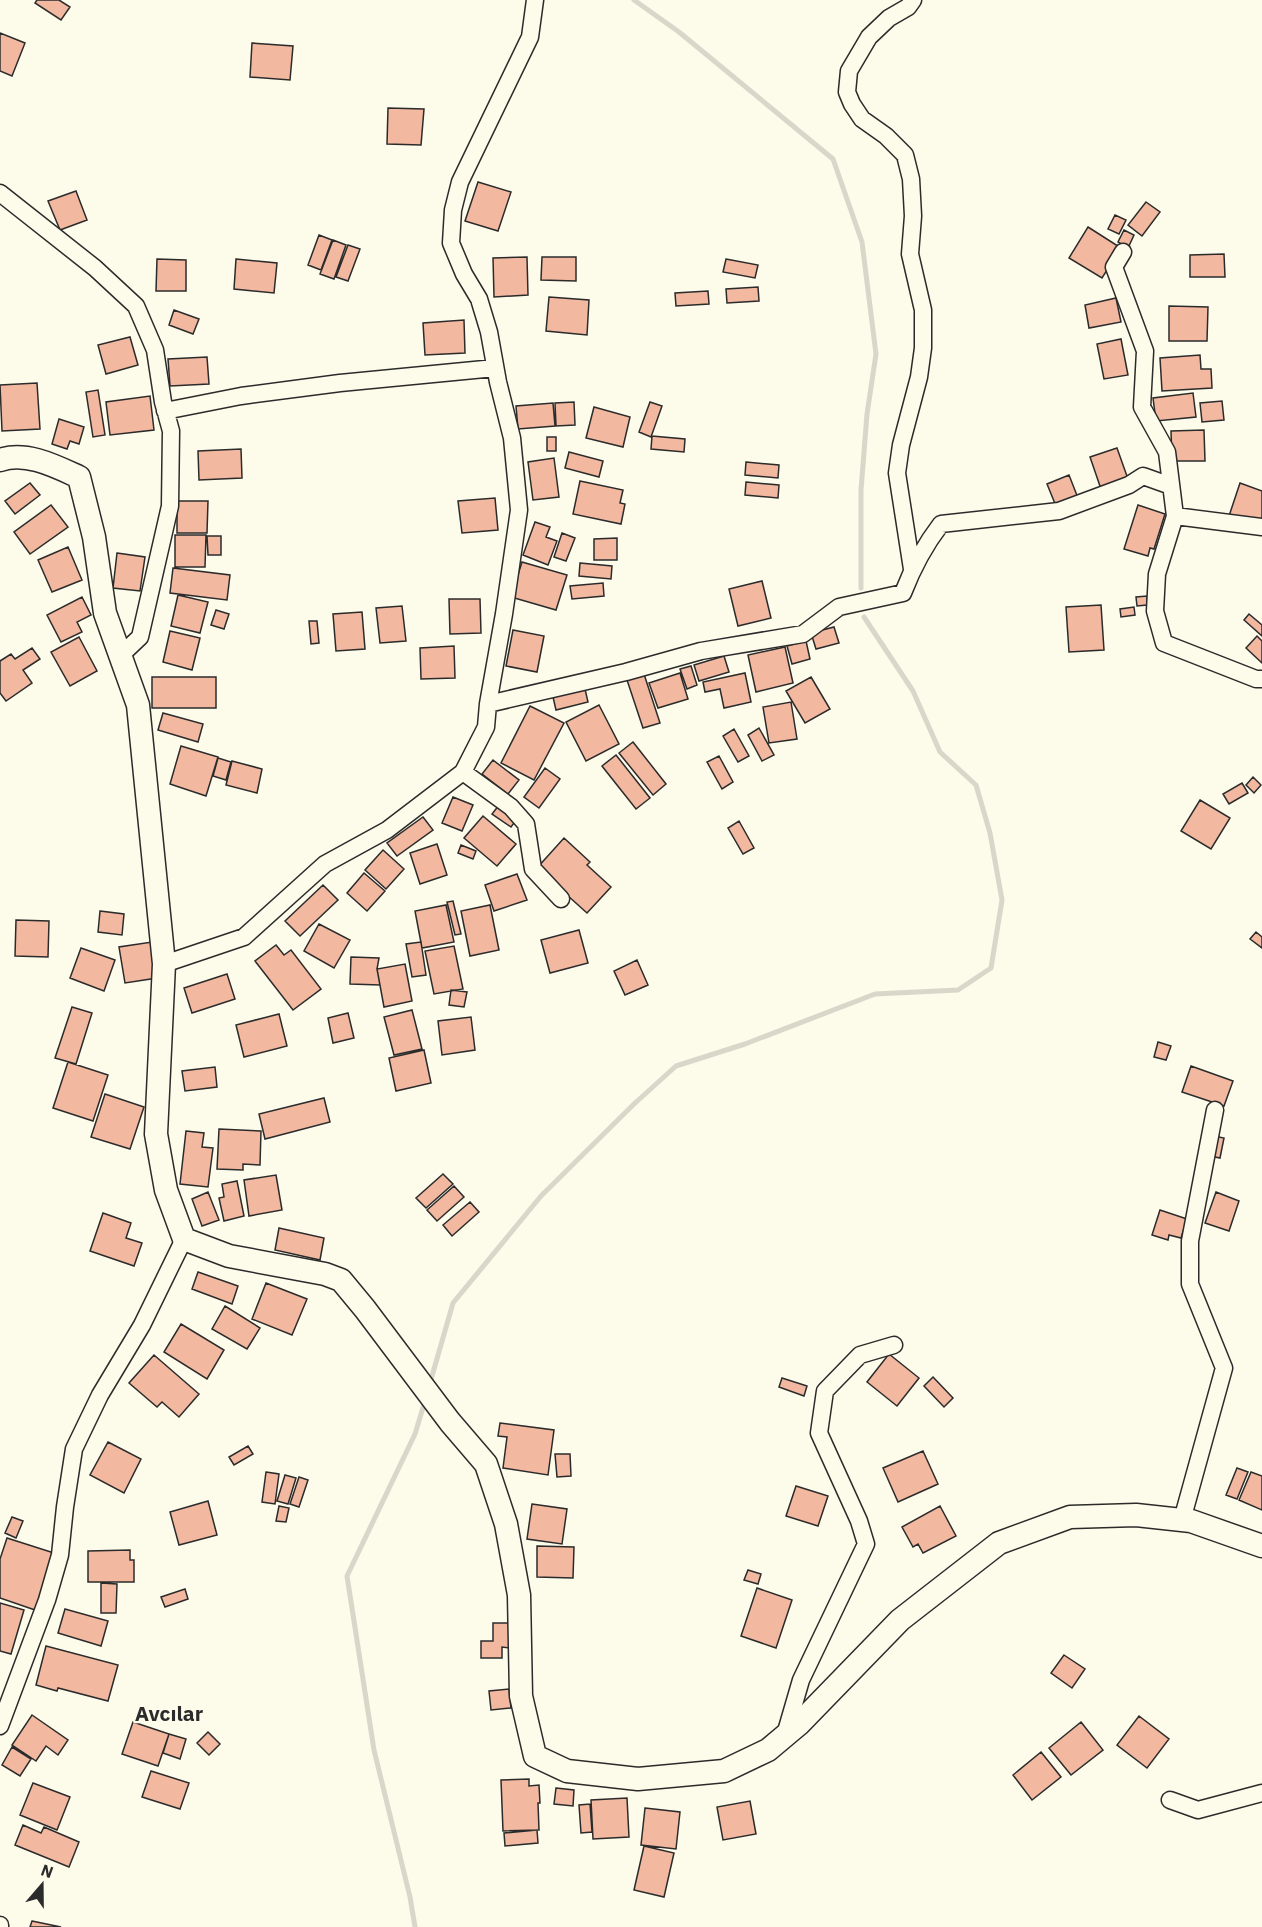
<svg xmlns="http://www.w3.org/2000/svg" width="1262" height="1927" viewBox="0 0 1262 1927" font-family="'IBM Plex Sans',sans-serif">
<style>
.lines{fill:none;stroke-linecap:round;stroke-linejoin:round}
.stream{stroke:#d8d7c9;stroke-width:5}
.building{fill:#f2b8a0;stroke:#2b2b2b;stroke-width:1.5}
.street-casing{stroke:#2b2b2b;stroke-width:19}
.secondary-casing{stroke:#2b2b2b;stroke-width:25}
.street{stroke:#fdfbea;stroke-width:16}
.secondary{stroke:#fdfbea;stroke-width:22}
.labels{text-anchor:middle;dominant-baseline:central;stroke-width:4.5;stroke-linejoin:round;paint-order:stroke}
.quarter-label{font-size:21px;font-weight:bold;fill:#2b2b2b;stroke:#fdfbea}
</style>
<rect width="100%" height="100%" fill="#fdfbea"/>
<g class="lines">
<path class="stream" d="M 634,0 L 679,32 L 833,159 L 862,242 L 876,354 L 867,414 L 861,490 L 861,588
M 430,1383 L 453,1303 L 541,1196 L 634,1104 L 676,1066 L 745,1044 L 875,994 L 958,990 L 991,968 L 1002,900 L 990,833 L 976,785 L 940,752 L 913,691 L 864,617
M 415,1927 L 410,1897 L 374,1750 L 347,1576 L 415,1434 L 425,1401"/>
</g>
<path class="building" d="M 37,0 L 59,0 L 70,7 L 61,20 L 35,3 Z
M 0,33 L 25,43 L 12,76 L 0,71 Z
M 252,43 L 293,46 L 290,80 L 250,77 Z
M 388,108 L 424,109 L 421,145 L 387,144 Z
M 478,182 L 511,192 L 498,231 L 465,221 Z
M 76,191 L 87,220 L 60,230 L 48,201 Z
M 1146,202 L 1160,212 L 1142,236 L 1128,225 Z
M 1115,215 L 1126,220 L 1119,234 L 1108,229 Z
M 1088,227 L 1121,248 L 1102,278 L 1069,258 Z
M 1124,230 L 1134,235 L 1128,248 L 1118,242 Z
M 319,235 L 332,240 L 321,270 L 308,265 Z
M 333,240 L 346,245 L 334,279 L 320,274 Z
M 348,245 L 360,249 L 348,281 L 336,277 Z
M 1224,254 L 1225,277 L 1190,277 L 1190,255 Z
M 527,257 L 528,295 L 494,297 L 493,258 Z
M 542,257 L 576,257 L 576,281 L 541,280 Z
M 157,259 L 186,260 L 186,291 L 156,291 Z
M 236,259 L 277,263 L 274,293 L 234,289 Z
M 726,259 L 758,265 L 755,278 L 723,272 Z
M 758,287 L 759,301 L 727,303 L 726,289 Z
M 708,291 L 709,304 L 676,306 L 675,293 Z
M 549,297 L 589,300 L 587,335 L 546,331 Z
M 1116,298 L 1121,322 L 1089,328 L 1085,305 Z
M 1169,306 L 1208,307 L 1207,341 L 1169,341 Z
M 174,310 L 199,319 L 193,334 L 169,325 Z
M 464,320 L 465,353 L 425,355 L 423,323 Z
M 130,337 L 138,365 L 106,374 L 98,345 Z
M 1121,339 L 1128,375 L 1104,379 L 1097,344 Z
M 1200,355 L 1201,369 L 1211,369 L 1212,388 L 1162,391 L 1160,358 Z
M 207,357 L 209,384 L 170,386 L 168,359 Z
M 37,383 L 40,429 L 2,431 L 0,385 Z
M 98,390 L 105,435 L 93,437 L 86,392 Z
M 1193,393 L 1196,417 L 1156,421 L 1153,398 Z
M 150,396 L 154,430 L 110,435 L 106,402 Z
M 1222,401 L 1224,420 L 1202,422 L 1200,403 Z
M 574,402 L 575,425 L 556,426 L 555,403 Z
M 650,402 L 662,406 L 651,437 L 639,432 Z
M 553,403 L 555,426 L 518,429 L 516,406 Z
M 594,407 L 630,417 L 623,447 L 586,438 Z
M 59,419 L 84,427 L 79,444 L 70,441 L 67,449 L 52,444 Z
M 1204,430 L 1205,461 L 1172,461 L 1171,431 Z
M 652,436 L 685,439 L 684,452 L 651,449 Z
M 547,437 L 556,437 L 556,451 L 547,451 Z
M 1117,448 L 1128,479 L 1101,489 L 1090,457 Z
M 241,449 L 242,478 L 199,480 L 198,451 Z
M 569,452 L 603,461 L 599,477 L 565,468 Z
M 554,458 L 559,497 L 533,500 L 528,462 Z
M 746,462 L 779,465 L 778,478 L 745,475 Z
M 1069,475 L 1078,498 L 1056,506 L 1047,484 Z
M 580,481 L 623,490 L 620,503 L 625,504 L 621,524 L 573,514 Z
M 746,482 L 779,485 L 778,498 L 745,495 Z
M 30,483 L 40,495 L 15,514 L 5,501 Z
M 1240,483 L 1262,491 L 1262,520 L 1229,516 Z
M 495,498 L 498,530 L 462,533 L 458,501 Z
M 177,501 L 208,501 L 207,533 L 177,533 Z
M 51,505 L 68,527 L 30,554 L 14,532 Z
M 1138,505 L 1165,514 L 1154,549 L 1150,548 L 1148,556 L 1124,549 Z
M 535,522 L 550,527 L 546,537 L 557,541 L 548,565 L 523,555 Z
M 562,533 L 575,538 L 566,561 L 554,557 Z
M 175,535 L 206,535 L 205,567 L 175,567 Z
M 207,536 L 221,536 L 221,555 L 208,555 Z
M 617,538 L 617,560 L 594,560 L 594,539 Z
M 68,547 L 82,580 L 52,592 L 38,560 Z
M 117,553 L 145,557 L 140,591 L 113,588 Z
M 522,562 L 567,575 L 556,610 L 511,597 Z
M 580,563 L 612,566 L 611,579 L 579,576 Z
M 173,568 L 230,575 L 227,600 L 170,593 Z
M 762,581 L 771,618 L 738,626 L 729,589 Z
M 603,583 L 604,596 L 572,599 L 570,586 Z
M 178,595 L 208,602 L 200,633 L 171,626 Z
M 1147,596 L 1147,605 L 1137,606 L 1136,597 Z
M 82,597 L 91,615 L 77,622 L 82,632 L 61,642 L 47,615 Z
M 449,599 L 480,599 L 481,633 L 450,634 Z
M 1101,605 L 1104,650 L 1069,652 L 1066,607 Z
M 402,606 L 406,641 L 380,643 L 376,608 Z
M 1134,607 L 1135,615 L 1121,617 L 1120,609 Z
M 216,610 L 229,614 L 224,629 L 211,625 Z
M 362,612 L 365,649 L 336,651 L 333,614 Z
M 1249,614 L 1262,625 L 1262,636 L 1244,620 Z
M 309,621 L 317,621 L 319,643 L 311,644 Z
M 834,627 L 839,643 L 816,649 L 811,633 Z
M 513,630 L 544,636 L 537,672 L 506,666 Z
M 170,631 L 200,638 L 192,670 L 163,662 Z
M 1257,636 L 1262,641 L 1262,663 L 1246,648 Z
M 79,637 L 97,671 L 70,686 L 51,652 Z
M 806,641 L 810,659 L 792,664 L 787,646 Z
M 454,646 L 455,678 L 421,679 L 420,648 Z
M 785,647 L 793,683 L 756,692 L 748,655 Z
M 32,648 L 40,659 L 23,670 L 32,683 L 6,701 L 0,693 L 0,661 L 11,654 L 15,659 Z
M 724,656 L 729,672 L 699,681 L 694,665 Z
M 691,666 L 697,685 L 687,689 L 680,669 Z
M 643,671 L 660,723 L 643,728 L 626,677 Z
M 680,673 L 688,699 L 658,708 L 649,683 Z
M 745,673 L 751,702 L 724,708 L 720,689 L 705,692 L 703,682 Z
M 152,677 L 216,677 L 216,708 L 152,708 Z
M 811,677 L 830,709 L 805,723 L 786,691 Z
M 585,689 L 588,702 L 556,710 L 553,697 Z
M 791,702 L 797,739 L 769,743 L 763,707 Z
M 599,705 L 619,744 L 586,761 L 566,722 Z
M 530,706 L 564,723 L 534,780 L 501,763 Z
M 163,713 L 203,724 L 198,742 L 158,730 Z
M 759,728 L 774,755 L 762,761 L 748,735 Z
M 734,729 L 749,756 L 738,762 L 723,736 Z
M 633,742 L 666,784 L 653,795 L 619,753 Z
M 181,746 L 218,757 L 206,796 L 170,784 Z
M 616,755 L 650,798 L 636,809 L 602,766 Z
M 719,756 L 733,782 L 722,789 L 707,762 Z
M 218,758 L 231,762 L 226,780 L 213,776 Z
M 493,760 L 519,780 L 508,794 L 482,774 Z
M 232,761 L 262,769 L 257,793 L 226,785 Z
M 545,768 L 560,779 L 539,808 L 524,797 Z
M 1253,777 L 1261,785 L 1254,793 L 1246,785 Z
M 1242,783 L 1248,793 L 1229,804 L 1223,794 Z
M 453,797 L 473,805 L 462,831 L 442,823 Z
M 1200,800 L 1230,818 L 1211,849 L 1181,831 Z
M 499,805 L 517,819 L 511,827 L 492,814 Z
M 483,816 L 516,844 L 497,866 L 464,838 Z
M 423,817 L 433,830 L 397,856 L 387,843 Z
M 739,821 L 754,848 L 743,854 L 728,828 Z
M 564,838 L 590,862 L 587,865 L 611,887 L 587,913 L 537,868 Z
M 437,844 L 447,875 L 420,884 L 410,853 Z
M 461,845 L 476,851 L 473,859 L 458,853 Z
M 383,850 L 404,869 L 386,889 L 365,870 Z
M 364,873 L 385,891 L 367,911 L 347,893 Z
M 517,874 L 527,900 L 494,911 L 485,885 Z
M 323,885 L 338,900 L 300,936 L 285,921 Z
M 453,901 L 461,934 L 455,935 L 447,902 Z
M 446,905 L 454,942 L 422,948 L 415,911 Z
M 490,905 L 499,950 L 470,956 L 461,911 Z
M 100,911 L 124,914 L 122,935 L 98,932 Z
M 16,920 L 49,921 L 48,957 L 15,956 Z
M 319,924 L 350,940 L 334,968 L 304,951 Z
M 579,930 L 588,963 L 550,973 L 541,940 Z
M 1256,932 L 1262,937 L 1262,948 L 1250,939 Z
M 152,942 L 157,978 L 125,983 L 119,947 Z
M 421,942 L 426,975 L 412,977 L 406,944 Z
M 276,945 L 284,955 L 291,950 L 321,989 L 293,1010 L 255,961 Z
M 454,946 L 463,989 L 434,994 L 425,951 Z
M 81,948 L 115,960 L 104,991 L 70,978 Z
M 351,957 L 379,958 L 377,969 L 380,985 L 350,984 Z
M 637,960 L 648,985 L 625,995 L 614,971 Z
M 405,964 L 412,1001 L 384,1007 L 377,969 Z
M 227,974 L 235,999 L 192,1013 L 184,988 Z
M 451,990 L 467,992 L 464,1007 L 449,1005 Z
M 72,1007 L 92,1013 L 76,1064 L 55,1058 Z
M 412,1010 L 422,1049 L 394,1055 L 384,1017 Z
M 348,1013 L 354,1038 L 333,1043 L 328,1018 Z
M 279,1014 L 287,1046 L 244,1057 L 236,1025 Z
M 471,1017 L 475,1050 L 442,1055 L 438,1021 Z
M 1158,1042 L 1171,1046 L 1166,1060 L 1154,1057 Z
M 424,1050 L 431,1083 L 396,1091 L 389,1058 Z
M 68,1062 L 108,1075 L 93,1121 L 53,1108 Z
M 1191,1066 L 1233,1081 L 1224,1106 L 1182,1092 Z
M 215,1067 L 217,1087 L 185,1091 L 182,1071 Z
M 105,1094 L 144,1107 L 130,1149 L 91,1137 Z
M 324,1098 L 330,1122 L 265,1139 L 259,1114 Z
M 219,1129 L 261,1131 L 260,1165 L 243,1164 L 243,1170 L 217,1169 Z
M 186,1131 L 204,1133 L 202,1147 L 213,1148 L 208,1187 L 180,1184 Z
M 1214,1136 L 1224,1138 L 1220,1158 L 1210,1156 Z
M 443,1174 L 453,1184 L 426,1208 L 416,1198 Z
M 276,1175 L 282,1210 L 249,1216 L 244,1180 Z
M 237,1181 L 244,1216 L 224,1221 L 219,1198 L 224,1197 L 222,1184 Z
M 454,1186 L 464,1197 L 437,1221 L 427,1210 Z
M 208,1192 L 219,1220 L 202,1226 L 192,1199 Z
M 1216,1192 L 1239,1201 L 1229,1231 L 1205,1223 Z
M 470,1202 L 479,1212 L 452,1236 L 443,1225 Z
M 1160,1210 L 1187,1219 L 1181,1238 L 1169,1235 L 1168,1240 L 1152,1235 Z
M 103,1213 L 131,1223 L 126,1238 L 142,1243 L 134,1266 L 90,1251 Z
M 279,1228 L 324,1238 L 320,1260 L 275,1250 Z
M 198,1272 L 238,1286 L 232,1304 L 192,1289 Z
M 266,1283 L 307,1299 L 292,1335 L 252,1319 Z
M 225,1306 L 260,1328 L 247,1349 L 212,1329 Z
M 181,1324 L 224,1350 L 207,1379 L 164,1352 Z
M 889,1354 L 919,1378 L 897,1406 L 867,1382 Z
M 154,1355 L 199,1394 L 179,1417 L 162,1402 L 157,1407 L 129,1383 Z
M 933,1377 L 953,1398 L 944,1407 L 924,1386 Z
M 782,1378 L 807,1386 L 804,1396 L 779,1387 Z
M 500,1423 L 554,1430 L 548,1475 L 503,1468 L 507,1437 L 498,1436 Z
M 108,1442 L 141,1459 L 124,1493 L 90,1475 Z
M 248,1446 L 253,1454 L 234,1465 L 229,1457 Z
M 923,1451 L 938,1484 L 898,1502 L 883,1468 Z
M 555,1454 L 570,1454 L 571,1476 L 557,1477 Z
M 1237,1468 L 1248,1472 L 1237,1499 L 1226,1495 Z
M 266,1472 L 279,1474 L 275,1504 L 262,1502 Z
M 1251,1472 L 1262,1476 L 1262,1510 L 1239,1500 Z
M 285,1475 L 296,1478 L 288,1504 L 277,1501 Z
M 299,1477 L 308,1480 L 299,1507 L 290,1504 Z
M 796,1486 L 828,1496 L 818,1526 L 786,1516 Z
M 208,1501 L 217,1535 L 179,1545 L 170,1512 Z
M 532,1504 L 567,1509 L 562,1544 L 527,1539 Z
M 279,1506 L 289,1508 L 286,1522 L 276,1521 Z
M 940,1506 L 956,1536 L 923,1553 L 918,1544 L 913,1547 L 902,1527 Z
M 12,1517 L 23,1521 L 16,1538 L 5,1533 Z
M 7,1538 L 54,1553 L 35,1610 L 0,1598 L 0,1559 Z
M 537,1546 L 574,1547 L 573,1578 L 537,1577 Z
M 130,1550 L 130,1560 L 134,1560 L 134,1582 L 88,1582 L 88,1551 Z
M 748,1570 L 761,1574 L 758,1584 L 744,1580 Z
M 101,1583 L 117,1584 L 116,1613 L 101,1613 Z
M 757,1588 L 792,1600 L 776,1648 L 741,1636 Z
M 185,1589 L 188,1599 L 165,1607 L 161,1597 Z
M 0,1603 L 24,1610 L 11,1654 L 0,1651 Z
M 65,1609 L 108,1621 L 101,1646 L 58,1633 Z
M 493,1623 L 510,1623 L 510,1648 L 502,1647 L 502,1658 L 481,1658 L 481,1641 L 493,1641 Z
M 46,1646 L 118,1665 L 108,1701 L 58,1688 L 57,1691 L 36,1685 Z
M 1064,1655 L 1085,1669 L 1072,1688 L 1051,1673 Z
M 509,1689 L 511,1708 L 491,1710 L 489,1691 Z
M 32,1715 L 68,1740 L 58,1755 L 46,1746 L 36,1761 L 12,1745 Z
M 1139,1716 L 1169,1739 L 1147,1768 L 1117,1745 Z
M 133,1722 L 169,1734 L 158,1766 L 122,1754 Z
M 1081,1722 L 1103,1750 L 1071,1775 L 1049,1748 Z
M 208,1732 L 220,1744 L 209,1755 L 197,1743 Z
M 169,1734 L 186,1739 L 180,1759 L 163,1753 Z
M 12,1747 L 31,1759 L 20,1776 L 2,1765 Z
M 1041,1752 L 1061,1777 L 1032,1800 L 1013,1775 Z
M 151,1771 L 189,1783 L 180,1809 L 142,1797 Z
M 529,1779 L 529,1786 L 539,1785 L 540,1803 L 538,1803 L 539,1830 L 503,1831 L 501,1780 Z
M 33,1783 L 70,1797 L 57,1830 L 20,1815 Z
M 556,1788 L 574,1790 L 573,1806 L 554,1804 Z
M 627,1798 L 629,1837 L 593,1839 L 591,1800 Z
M 750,1801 L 756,1834 L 723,1840 L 717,1807 Z
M 590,1804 L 592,1832 L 581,1833 L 579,1805 Z
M 645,1808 L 680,1812 L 676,1849 L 641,1845 Z
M 23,1825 L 41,1833 L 44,1827 L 79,1842 L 69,1867 L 15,1845 Z
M 537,1830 L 538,1843 L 505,1846 L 504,1833 Z
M 644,1846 L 674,1853 L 664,1897 L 634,1890 Z
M 32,1921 L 61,1927 L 30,1927 Z"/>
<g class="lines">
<g class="street-casing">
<path id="street" d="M 0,193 L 95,268 L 136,306 L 155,350 L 163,402 L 171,431 L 170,506 L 140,637 L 120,656
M 1123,252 L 1114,267 L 1145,351 L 1142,407 L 1167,452 L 1175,516 L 1157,574 L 1155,611 L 1164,643 L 1256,679 L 1262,679
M 165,411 L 241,396 L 340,383 L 495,368
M 1175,516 L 1262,527
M 912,569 L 897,473 L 901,445 L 919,377 L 923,348 L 923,310 L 910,254 L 913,216 L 911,179 L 905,155 L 886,136 L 862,119 L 852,104 L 847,92 L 849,71 L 869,37 L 889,18 L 908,7 L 913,0
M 488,704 L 626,672 L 701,651 L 803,634 L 839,607 L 903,593 C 913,567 924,546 941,524 L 1059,511 L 1129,485 L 1143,476 L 1171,486
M 463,772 L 511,807 L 526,824 L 533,869 L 561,899
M 164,964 L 244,937 L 325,864 L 387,830 L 463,772 L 486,727 L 488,704 L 504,614 L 519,510 L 512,438 L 498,382 L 489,332 L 479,299 L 464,274 L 451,243 L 453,210 L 460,182 L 530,37 L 535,0
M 1182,1520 L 1224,1368 L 1190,1284 L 1190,1241 L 1215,1110
M 0,1726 L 47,1600 L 60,1555 L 65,1507 L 74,1449 L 100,1395 L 142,1325 L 184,1239
M 785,1735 L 801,1680 L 866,1544 L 859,1521 L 819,1433 L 825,1391 L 860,1355 L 894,1345
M 1170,1800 L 1198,1810 L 1262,1793
M 0,1925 L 0,1927"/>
</g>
<g class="secondary-casing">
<path id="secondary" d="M 0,460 C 26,451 55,466 79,477 L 94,537 L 105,613 L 138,705 L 164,964 L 156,1134 L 166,1190 L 184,1239 L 229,1256 L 325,1274 L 341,1280 L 365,1309 L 450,1422 L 486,1464 L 506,1524 L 519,1595 L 521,1696 L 535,1756 L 567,1771 L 638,1779 L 724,1771 L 768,1750 L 799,1724 L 900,1620 L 999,1543 L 1070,1517 L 1136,1515 L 1191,1521 L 1262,1546"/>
</g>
<use href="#street" class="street"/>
<use href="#secondary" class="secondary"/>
</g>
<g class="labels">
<g class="quarter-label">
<text x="169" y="1713">Avcılar</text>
</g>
</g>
<g transform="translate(42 1885) rotate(20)" stroke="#fdfbea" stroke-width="4.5" paint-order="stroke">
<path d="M0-4.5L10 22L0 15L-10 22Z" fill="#2b2b2b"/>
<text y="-9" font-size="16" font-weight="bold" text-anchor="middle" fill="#2b2b2b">N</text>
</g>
</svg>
